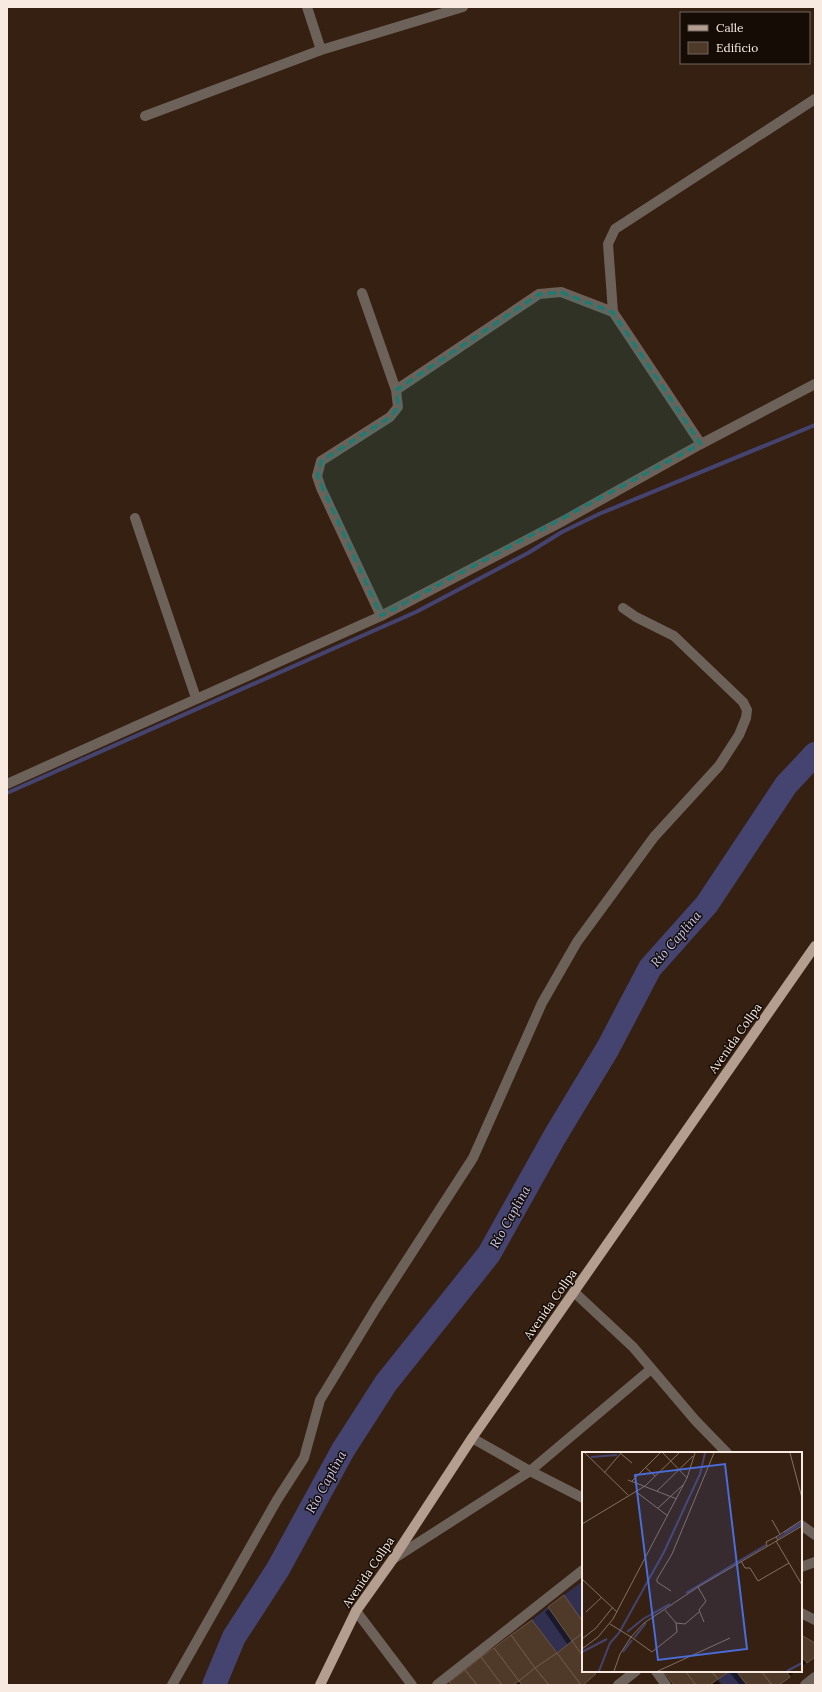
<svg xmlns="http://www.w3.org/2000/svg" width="822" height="1692" viewBox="0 0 822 1692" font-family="Lora,serif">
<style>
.green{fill:#313051}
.shadow{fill:#0007}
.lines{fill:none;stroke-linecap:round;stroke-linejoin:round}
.stream{stroke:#454470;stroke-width:4}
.river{stroke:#454470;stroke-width:24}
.building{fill:#4f3929;stroke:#6d5545}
.minor{stroke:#6d625a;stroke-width:10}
.major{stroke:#b49e8f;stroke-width:10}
.marked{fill:#1b7c74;fill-opacity:0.2;stroke:#1b7c74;stroke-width:3;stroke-dasharray:8 5;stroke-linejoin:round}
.labels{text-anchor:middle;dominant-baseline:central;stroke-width:3;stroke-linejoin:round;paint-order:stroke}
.street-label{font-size:12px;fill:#f8eae0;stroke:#150c06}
.water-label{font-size:13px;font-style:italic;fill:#c5c7f3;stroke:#150c06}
.inset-river{fill:none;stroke:#454470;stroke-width:2}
.inset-road{fill:none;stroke:#837164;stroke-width:1}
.view{fill:#496dda;fill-opacity:0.15;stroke:#496dda;stroke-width:2}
.inset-edge{fill:none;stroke:#f8eae0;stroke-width:2}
</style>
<rect width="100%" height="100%" fill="#352012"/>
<path class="green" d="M 583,1581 L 583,1622 L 564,1595 Z
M 548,1607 L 572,1641 L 557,1653 L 532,1620 Z
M 730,1671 L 736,1671 L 747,1685 L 722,1685 L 718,1679 Z"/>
<path class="shadow" d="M 564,1597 L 583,1624 L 583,1671 L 601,1671 L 583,1685 L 447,1685 L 532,1621 L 557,1654 L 568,1645 L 545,1612 Z
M 801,1636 L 815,1644 L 815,1656 L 801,1667 Z
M 659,1671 L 796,1671 L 778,1685 L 740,1685 L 729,1672 L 717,1680 L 721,1685 L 666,1685 Z"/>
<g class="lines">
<path class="stream" d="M 7,793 L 416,612 L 528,553 L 562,532 L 599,514 L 815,425"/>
<path class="river" d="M 214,1685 L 234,1637 L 278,1569 L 343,1450 L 386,1383 L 489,1254 L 555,1136 L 608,1048 L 650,968 L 707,904 L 786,785 L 815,754"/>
</g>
<path class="building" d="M 564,1595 L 583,1622 L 583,1633 L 572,1641 L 548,1607 Z
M 532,1620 L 557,1653 L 535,1668 L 511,1635 Z
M 583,1633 L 583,1656 L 572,1641 Z
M 511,1635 L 535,1668 L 519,1681 L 494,1648 Z
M 801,1635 L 815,1643 L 815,1657 L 807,1663 L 801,1656 Z
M 572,1641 L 583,1656 L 583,1671 L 594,1671 L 596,1674 L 583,1685 L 581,1685 L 557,1653 Z
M 494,1648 L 519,1681 L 513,1685 L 502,1685 L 481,1657 Z
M 557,1653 L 581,1685 L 549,1685 L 535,1668 Z
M 481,1657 L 502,1685 L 477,1685 L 465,1670 Z
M 535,1668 L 549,1685 L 522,1685 L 519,1681 Z
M 465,1670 L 477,1685 L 451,1685 L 449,1682 Z
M 663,1671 L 685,1671 L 696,1685 L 674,1685 Z
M 685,1671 L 711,1671 L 718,1679 L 710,1685 L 696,1685 Z
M 711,1671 L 730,1671 L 718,1679 Z
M 736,1671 L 761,1671 L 772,1685 L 747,1685 Z
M 761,1671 L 786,1671 L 790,1677 L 779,1685 L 772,1685 Z"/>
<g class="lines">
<path class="minor" d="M 307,7 L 321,50
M 145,116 L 321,50 L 463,7
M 362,293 L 396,390 L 398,407 L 390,417 L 321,461 L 317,476 L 321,488 L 381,616
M 396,390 L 539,294 L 561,292 L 613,312
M 701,444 L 613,312 L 608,244 L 615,229 L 815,99
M 135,518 L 196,698
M 7,784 L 381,616 L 563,521 L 701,444 L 815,384
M 574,1292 L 633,1347 L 695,1420 L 727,1453
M 472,1438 L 530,1471 L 583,1498
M 801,1525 L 815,1535
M 393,1559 L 530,1471 L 651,1369
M 801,1567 L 815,1562
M 356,1611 L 412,1685
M 801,1613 L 815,1620
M 656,1671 L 666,1685
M 172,1685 L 277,1500 L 304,1458 L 320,1400 L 376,1308 L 473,1158 L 542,1003 L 577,942 L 654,837 L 719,766 L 739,735 L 746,718 L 747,710 L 743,702 L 674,636 L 636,617 L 623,608
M 437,1685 L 583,1570
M 618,1685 L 636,1671
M 805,1685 L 815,1677"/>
<path class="major" d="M 320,1685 L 356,1611 L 393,1559 L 472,1438 L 815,946"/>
</g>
<path class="marked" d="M 561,292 L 613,312 L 701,444 L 381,616 L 317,476 L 321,461 L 390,417 L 398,407 L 396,390 L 539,294 Z"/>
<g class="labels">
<g class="street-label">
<text transform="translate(735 1038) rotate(-55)">Avenida Collpa</text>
<text transform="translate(550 1304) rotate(-55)">Avenida Collpa</text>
<text transform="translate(368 1572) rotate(-56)">Avenida Collpa</text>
</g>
<g class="water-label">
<text transform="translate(676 939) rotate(-49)">Río Caplina</text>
<text transform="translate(510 1217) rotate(-61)">Río Caplina</text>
<text transform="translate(326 1482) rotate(-61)">Río Caplina</text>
</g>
</g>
<g transform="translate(582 1452)">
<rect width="220" height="220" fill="#352012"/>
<path class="inset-river" d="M 9,5 L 35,3M 202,81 L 220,70M 196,86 L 220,72M 104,141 L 184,93M 45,180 L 61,167 L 88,152M 52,186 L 64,171M 0,200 L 25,187M 41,200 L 50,188M 17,219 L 28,191 L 37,181 L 82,100 L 118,22 L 123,1M 205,219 L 220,211"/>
<path class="inset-road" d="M 3,1 L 46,43M 38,1 L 50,11M 81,1 L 105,26M 208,1 L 220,46M 63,15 L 73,24M 22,21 L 39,1M 46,28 L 95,47M 50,29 L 78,1M 53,39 L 86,64M 75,39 L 111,4M 76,56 L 101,33M 190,68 L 198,82M 0,72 L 63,34 L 97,1M 196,88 L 194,85 L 220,68M 194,89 L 220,133M 185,94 L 184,90 L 194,85M 159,109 L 163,116 L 168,116 L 176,129 L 207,111M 0,127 L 35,160M 116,135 L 124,149 L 117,158 L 122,170M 89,139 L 75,130 L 75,127 L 90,102 L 132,1M 4,160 L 20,145M 94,171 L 103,172 L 117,160M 28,172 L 49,185 L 62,171 L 116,135 L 220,74M 0,187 L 14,176 L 31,155M 0,197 L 16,185 L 31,167 L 105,26 L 113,1M 32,219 L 38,202 L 49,185 L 70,200 L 95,180 L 94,171 L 83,158M 76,219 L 148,186"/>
<path class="view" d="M 143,12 L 165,197 L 76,208 L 53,23 Z"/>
<rect width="220" height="220" class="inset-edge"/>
</g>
<rect width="822" height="1692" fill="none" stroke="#f8eae0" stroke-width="16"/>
<rect x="680" y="12" width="130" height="52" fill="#150c06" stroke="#70655d"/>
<rect x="688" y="25" width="20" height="6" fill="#b49e8f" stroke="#70655d"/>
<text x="716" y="32" font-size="12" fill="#f8eae0">Calle</text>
<rect x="688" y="42" width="20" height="12" fill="#4f3929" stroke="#70655d"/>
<text x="716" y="52" font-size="12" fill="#f8eae0">Edificio</text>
</svg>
